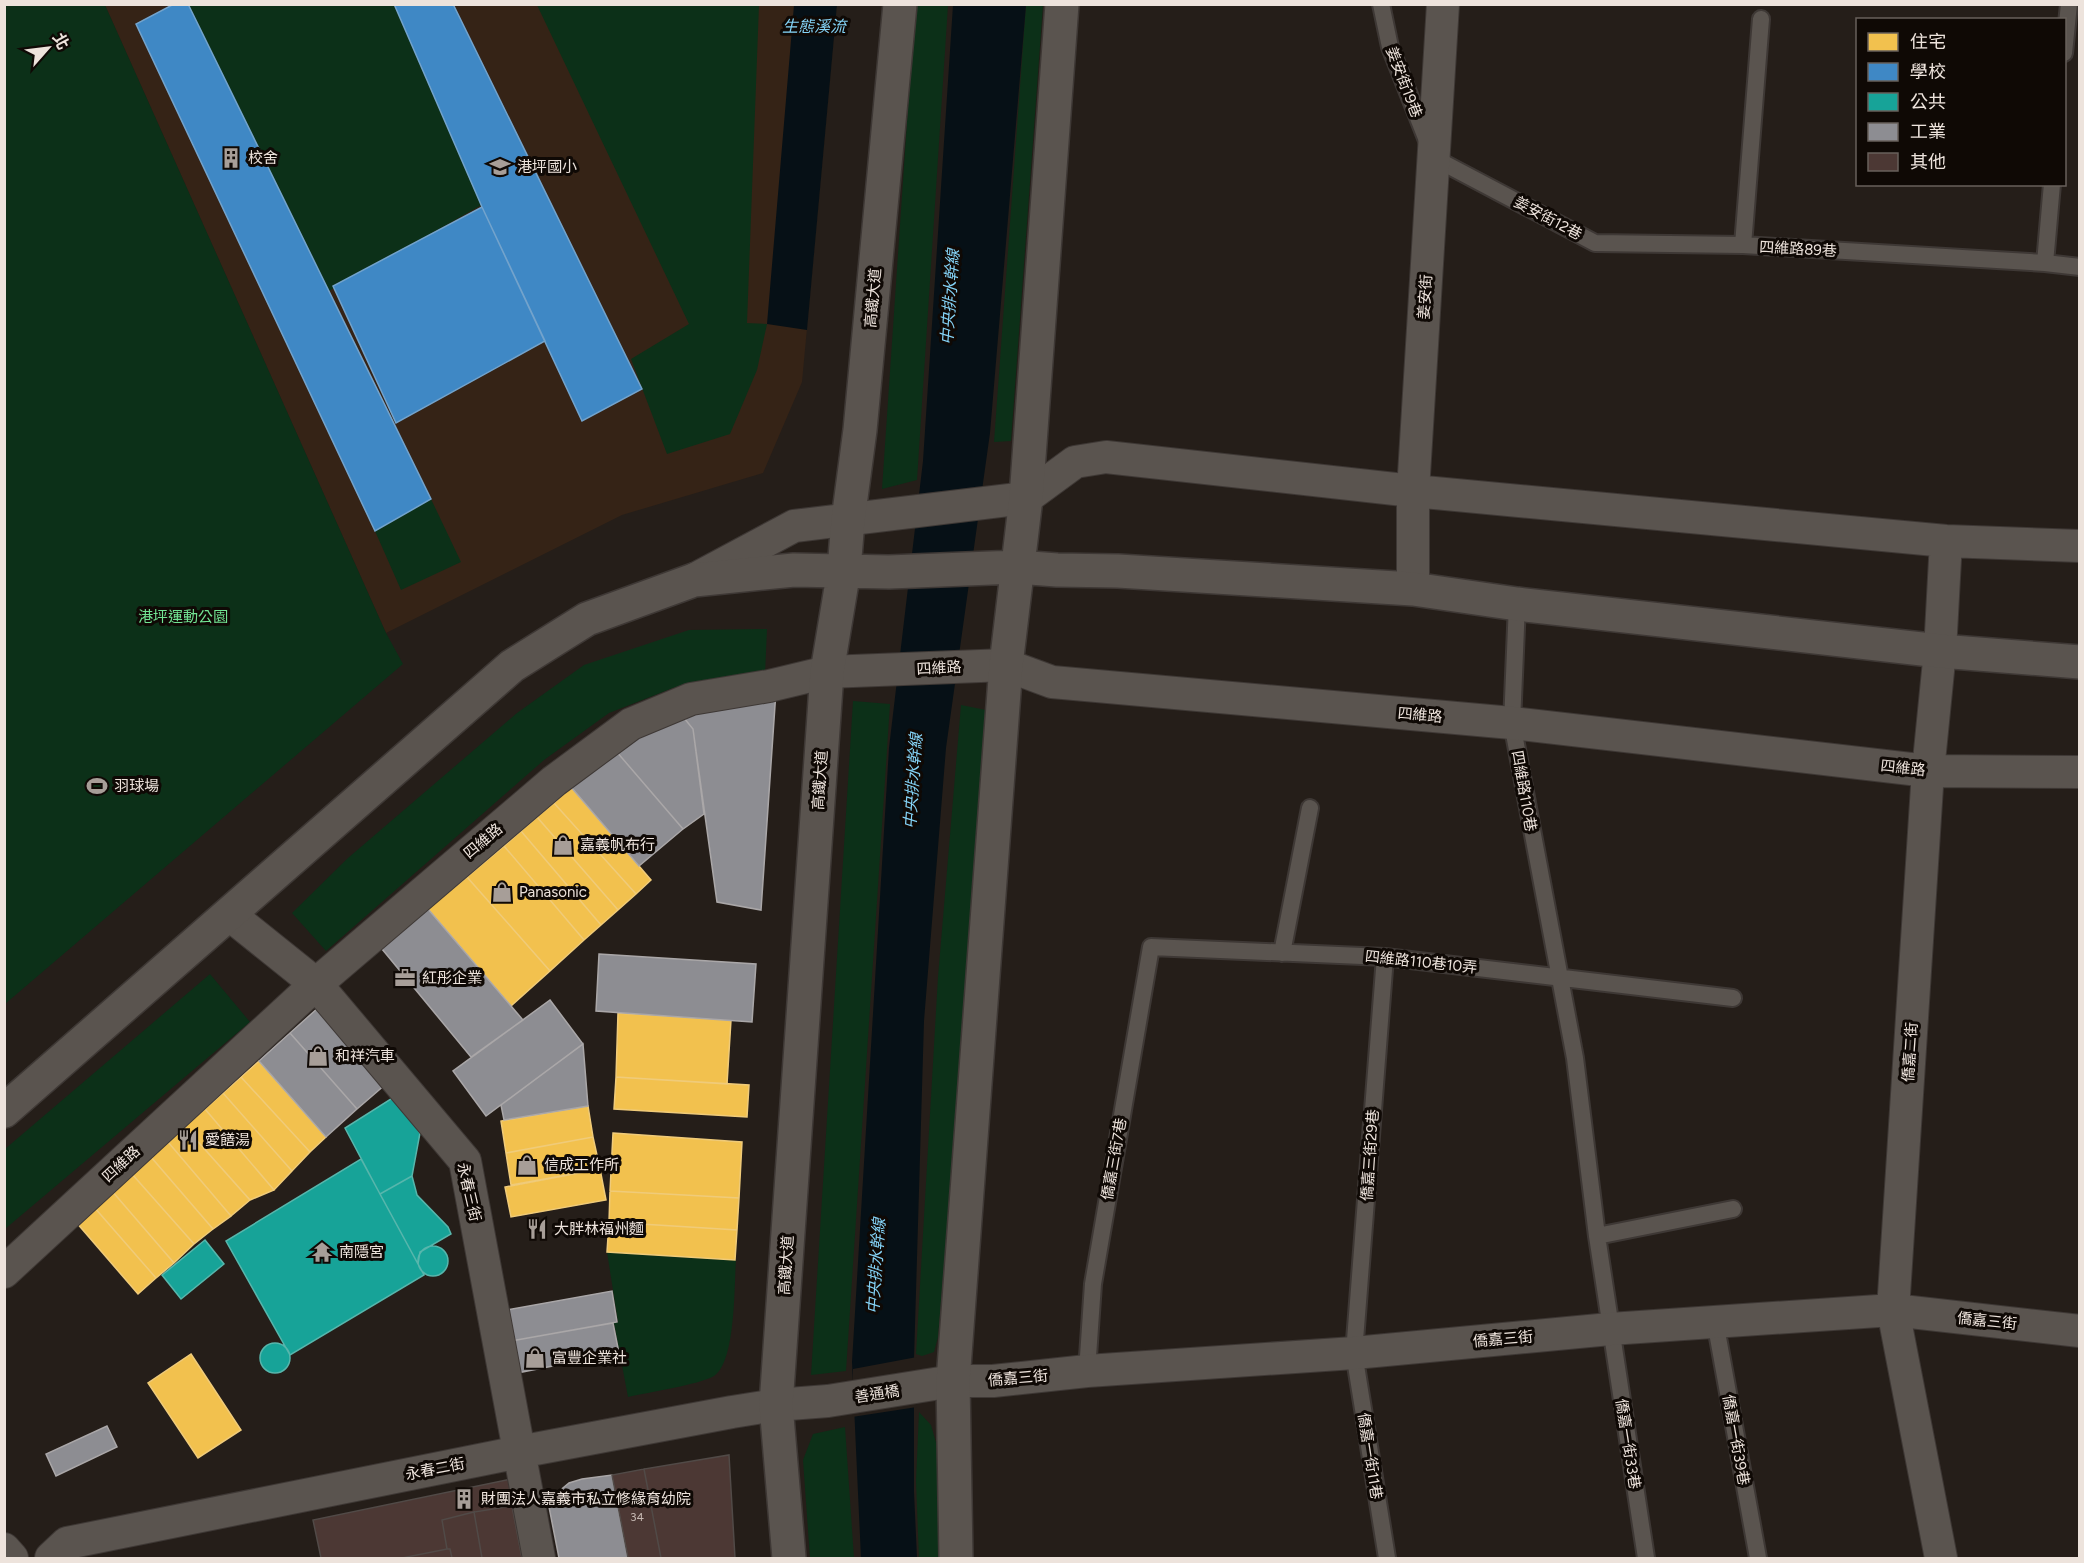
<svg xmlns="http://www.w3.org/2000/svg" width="2084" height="1563" viewBox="0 0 2084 1563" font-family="Figtree,'Noto Sans TC',sans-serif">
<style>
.built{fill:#352316}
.green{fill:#0c3018}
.water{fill:#061016}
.pier{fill:#251e19}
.homes{fill:#f2c14e;stroke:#f0cb79;stroke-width:1.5}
.schools{fill:#3f88c5;stroke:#73a3cc;stroke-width:1.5}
.public{fill:#17a398;stroke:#57b6ac;stroke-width:1.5}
.industry{fill:#8d8d92;stroke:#aaa7a8;stroke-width:1.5}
.building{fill:#4c3834;stroke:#514a47;stroke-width:1.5}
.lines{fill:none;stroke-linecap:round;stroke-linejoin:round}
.service-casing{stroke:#3e3835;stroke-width:20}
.minor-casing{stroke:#3e3835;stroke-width:34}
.tertiary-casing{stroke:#3e3835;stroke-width:36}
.service{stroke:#5a544f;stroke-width:16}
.minor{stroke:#5a544f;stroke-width:32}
.tertiary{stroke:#5a544f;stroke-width:33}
.labels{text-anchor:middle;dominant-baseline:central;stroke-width:6;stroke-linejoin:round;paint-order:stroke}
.number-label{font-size:12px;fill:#c5b8b2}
.street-label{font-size:15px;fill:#ede3dc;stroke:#0f0905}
.poi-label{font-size:15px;fill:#ede3dc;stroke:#0f0905;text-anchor:start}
.park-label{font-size:15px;fill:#72e493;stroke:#0f0905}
.water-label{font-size:16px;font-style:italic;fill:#85d4f8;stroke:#0f0905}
</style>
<rect width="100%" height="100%" fill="#251e19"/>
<path class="built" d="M 105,5 L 837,5 L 802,382 L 763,473 L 622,515 L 386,633 Z"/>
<path class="green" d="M 5,4 L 105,5 L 386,633 L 403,664 L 5,1004 Z
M 188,5 L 394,5 L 487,202 L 329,291 Z
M 537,5 L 759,5 L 747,323 L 745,323 L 767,324 L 757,370 L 730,434 L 667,454 L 631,359 L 689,324 Z
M 915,5 L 948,5 L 917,480 L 882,489 Z
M 1026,5 L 1043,5 L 1011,441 L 994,442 Z
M 431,499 L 461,562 L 401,590 L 375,531 Z
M 767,629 L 765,674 L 673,688 L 609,713 L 544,760 L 326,951 L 292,913 L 348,858 L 517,713 L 584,665 L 689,630 Z
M 853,701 L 890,704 L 846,1371 L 811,1375 Z
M 961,705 L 991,711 L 938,1337 L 934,1352 L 922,1356 L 916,1354 L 938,977 Z
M 210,974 L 250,1022 L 5,1229 L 5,1149 Z
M 607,1252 L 736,1260 C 734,1285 736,1362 714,1376 C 698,1385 649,1392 628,1397 L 614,1323 L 618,1322 Z
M 919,1412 L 931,1425 L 937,1446 L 945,1558 L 919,1558 L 916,1481 Z
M 845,1427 L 854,1558 L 810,1558 L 803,1460 L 813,1434 Z"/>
<path class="water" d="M 794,5 L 837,5 L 807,330 L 767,324 Z
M 953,5 L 1026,5 L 990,433 L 946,748 L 924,1021 L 914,1359 L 914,1492 L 917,1558 L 861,1558 L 852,1362 L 889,748 L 923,461 Z"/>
<path class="pier" d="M 917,1357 L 917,1407 L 852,1417 L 853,1369 Z"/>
<path class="homes" d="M 571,787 L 651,880 L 636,894 L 554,803 Z
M 554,803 L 636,894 L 618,910 L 537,817 Z
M 537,817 L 618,910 L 601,925 L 521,831 Z
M 521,831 L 601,925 L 584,940 L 504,846 Z
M 504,846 L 584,940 L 550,971 L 467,877 Z
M 467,877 L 550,971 L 511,1006 L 428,909 Z
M 618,1013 L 731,1020 L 727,1084 L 616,1077 Z
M 259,1061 L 326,1137 L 310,1152 L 241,1077 Z
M 241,1077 L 310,1152 L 292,1171 L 223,1093 Z
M 616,1077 L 749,1085 L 747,1117 L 614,1109 Z
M 223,1093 L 292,1171 L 274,1190 L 205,1109 Z
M 588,1106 L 593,1137 L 506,1153 L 501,1121 Z
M 205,1109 L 274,1190 L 250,1200 L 184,1126 Z
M 184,1126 L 250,1200 L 231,1216 L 168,1142 Z
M 613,1133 L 742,1142 L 739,1198 L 610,1191 Z
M 593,1137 L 600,1169 L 511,1185 L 506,1153 Z
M 168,1142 L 231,1216 L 213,1229 L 151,1157 Z
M 151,1157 L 213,1229 L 194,1244 L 132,1174 Z
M 600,1169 L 606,1200 L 511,1217 L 505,1187 Z
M 132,1174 L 194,1244 L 174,1263 L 112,1191 Z
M 112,1191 L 174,1263 L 156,1278 L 94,1207 Z
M 610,1191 L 739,1198 L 737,1230 L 609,1222 Z
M 94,1207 L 156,1278 L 138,1294 L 76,1222 Z
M 609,1222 L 737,1230 L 735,1260 L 607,1252 Z
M 191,1354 L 241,1430 L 198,1458 L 148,1383 Z"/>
<path class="schools" d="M 174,4 L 188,4 L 431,499 L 375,531 L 136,24 Z
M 394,4 L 453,4 L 642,389 L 582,421 L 482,207 Z
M 482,207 L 545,341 L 396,423 L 333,286 Z"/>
<path class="public" d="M 394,1097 L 420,1133 L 412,1176 L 380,1194 L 345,1128 Z
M 361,1159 L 424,1275 L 290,1355 L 226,1241 Z
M 412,1176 L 417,1195 L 448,1227 L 451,1234 L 420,1252 L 418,1264 L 380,1194 Z
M 205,1240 L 224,1264 L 181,1299 L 162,1275 Z
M418 1261a15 15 0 1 1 30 0a15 15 0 1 1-30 0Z
M260 1358a15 15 0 1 1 30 0a15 15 0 1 1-30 0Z"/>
<path class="industry" d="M 776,691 L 761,910 L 717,902 L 693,729 L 680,713 Z
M 680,713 L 693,729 L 704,814 L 683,829 L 616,751 Z
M 616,751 L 683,829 L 639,866 L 571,787 Z
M 428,909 L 523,1020 L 471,1057 L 382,949 Z
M 599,954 L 756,964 L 752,1022 L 596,1011 Z
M 550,1000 L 583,1044 L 486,1116 L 453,1071 Z
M 319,1007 L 386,1084 L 357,1109 L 290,1033 Z
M 290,1033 L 357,1109 L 326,1137 L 259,1061 Z
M 583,1044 L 588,1106 L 504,1120 L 501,1105 Z
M 612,1291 L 617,1322 L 511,1341 L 506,1310 Z
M 613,1323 L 619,1353 L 517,1373 L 511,1341 Z
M 107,1426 L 117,1447 L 56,1476 L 46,1454 Z
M 612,1475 L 628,1558 L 559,1558 L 549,1507 L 557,1493 L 569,1483 L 582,1479 Z"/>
<path class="building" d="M 729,1455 L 735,1558 L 661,1558 L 644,1469 Z
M 644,1469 L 661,1558 L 628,1558 L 612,1475 Z
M 511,1479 L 528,1558 L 321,1558 L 313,1520 Z
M 512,1506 L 522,1558 L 482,1558 L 474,1512 Z
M 474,1512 L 482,1558 L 452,1558 L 450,1549 L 447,1549 L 442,1520 Z
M 447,1549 L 450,1549 L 452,1558 L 402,1558 Z"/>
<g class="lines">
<g class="service-casing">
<path id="service" d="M 1381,4 L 1390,47 L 1434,158 L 1595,243 L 1743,245
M 1761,19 L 1743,245 L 2045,263
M 2064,53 L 2069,4
M 2052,184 L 2045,263 L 2080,267
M 1517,604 L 1512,723 L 1575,1058 L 1597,1236 L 1646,1558
M 1282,953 L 1310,808
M 1385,957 L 1354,1353 L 1387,1558
M 1597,1236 L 1733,1209
M 1715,1321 L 1758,1558
M 1087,1371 L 1093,1284 L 1151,947 L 1385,957 L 1733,998"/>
</g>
<g class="minor-casing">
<path id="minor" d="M 695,579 L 794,526 L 1026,498 L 1075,462 L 1106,457 L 1413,491 L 1946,541 L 2080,546
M 1413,589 L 1413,491 L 1443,4
M 230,915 L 316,984 L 465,1161 L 539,1558
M 4,1272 L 316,984 L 554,781 L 631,724 L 691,699 L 769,686 L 827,672 L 1006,665 L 1052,682 L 1512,723 L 1928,771 L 2080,772
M 4,1549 L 12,1558
M 51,1558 L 67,1543 L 519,1452 L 732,1412 L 776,1405 L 828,1401 L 953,1381 L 993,1381 L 1087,1371 L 1354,1353 L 1610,1329 L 1893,1310 L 2080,1331
M 1941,1558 L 1893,1310 L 1928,771 L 1940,651 L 1946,541"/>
</g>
<g class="tertiary-casing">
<path id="tertiary" d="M 4,1111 L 512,666 L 587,619 L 694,580 L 794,570 L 889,572 L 1017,567 L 1057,570 L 1118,571 L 1413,589 L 1517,604 L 1940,651 L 2080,662
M 789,1558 L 776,1405 L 827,672 L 844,570 L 848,520 L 860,430 L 900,4
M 956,1558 L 953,1381 L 1006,665 L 1026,498 L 1062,4"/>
</g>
<use href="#service" class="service"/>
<use href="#minor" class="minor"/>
<use href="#tertiary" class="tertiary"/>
</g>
<defs>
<g id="building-bare" transform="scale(1.62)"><path d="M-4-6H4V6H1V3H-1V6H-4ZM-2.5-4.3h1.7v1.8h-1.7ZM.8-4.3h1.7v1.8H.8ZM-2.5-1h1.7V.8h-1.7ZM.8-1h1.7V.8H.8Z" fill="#a79e98" stroke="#0f0905" stroke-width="2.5" paint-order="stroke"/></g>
<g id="school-bare" transform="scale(1.62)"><path d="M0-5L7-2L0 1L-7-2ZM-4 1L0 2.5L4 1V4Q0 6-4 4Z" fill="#a79e98" stroke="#0f0905" stroke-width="2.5" paint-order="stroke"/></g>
<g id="stadium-bare" transform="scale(1.62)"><path d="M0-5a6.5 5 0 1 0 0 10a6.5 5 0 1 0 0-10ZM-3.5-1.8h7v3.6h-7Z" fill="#a79e98" stroke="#0f0905" stroke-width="2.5" paint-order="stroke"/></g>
<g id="shop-bare" transform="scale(1.62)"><path d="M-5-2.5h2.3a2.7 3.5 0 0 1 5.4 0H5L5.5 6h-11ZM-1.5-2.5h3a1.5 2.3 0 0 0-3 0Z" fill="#a79e98" stroke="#0f0905" stroke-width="2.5" paint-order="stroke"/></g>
<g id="office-bare" transform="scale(1.62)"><path d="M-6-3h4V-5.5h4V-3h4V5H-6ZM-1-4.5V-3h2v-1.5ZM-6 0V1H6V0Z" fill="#a79e98" stroke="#0f0905" stroke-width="2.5" paint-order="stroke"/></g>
<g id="restaurant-bare" transform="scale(1.62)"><path d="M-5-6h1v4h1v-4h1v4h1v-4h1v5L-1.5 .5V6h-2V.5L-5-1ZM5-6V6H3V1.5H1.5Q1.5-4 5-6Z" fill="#a79e98" stroke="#0f0905" stroke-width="2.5" paint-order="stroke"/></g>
<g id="temple-bare" transform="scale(1.62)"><path d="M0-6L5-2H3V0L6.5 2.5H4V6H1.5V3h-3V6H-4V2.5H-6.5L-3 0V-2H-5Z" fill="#a79e98" stroke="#0f0905" stroke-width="2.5" paint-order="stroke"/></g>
</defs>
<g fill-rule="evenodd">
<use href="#building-bare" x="231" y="158"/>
<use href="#school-bare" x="500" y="167"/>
<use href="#stadium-bare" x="97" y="786"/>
<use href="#shop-bare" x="563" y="845"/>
<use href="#shop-bare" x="502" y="892"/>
<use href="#office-bare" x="405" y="978"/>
<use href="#shop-bare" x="318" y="1056"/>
<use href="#restaurant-bare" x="188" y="1140"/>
<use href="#shop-bare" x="527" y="1165"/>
<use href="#restaurant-bare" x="537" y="1229"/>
<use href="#temple-bare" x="322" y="1252"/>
<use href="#shop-bare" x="535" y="1358"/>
<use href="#building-bare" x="464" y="1499"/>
</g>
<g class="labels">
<g class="number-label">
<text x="637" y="1517">34</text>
</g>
<g class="street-label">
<text transform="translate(1404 82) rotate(69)">姜安街19巷</text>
<text transform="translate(1548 218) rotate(28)">姜安街12巷</text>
<text transform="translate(1798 249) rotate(3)">四維路89巷</text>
<text transform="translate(1425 297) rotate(-86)">姜安街</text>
<text transform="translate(873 298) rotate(-85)">高鐵大道</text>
<text transform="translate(939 668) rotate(-3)">四維路</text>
<text transform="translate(1420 715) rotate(5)">四維路</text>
<text transform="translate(1903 768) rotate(6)">四維路</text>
<text transform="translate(820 780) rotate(-86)">高鐵大道</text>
<text transform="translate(1524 791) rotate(80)">四維路110巷</text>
<text transform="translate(483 841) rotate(-40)">四維路</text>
<text transform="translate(1421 962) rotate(6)">四維路110巷10弄</text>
<text transform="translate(1910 1052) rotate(-86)">僑嘉二街</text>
<text transform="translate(1370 1155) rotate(-86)">僑嘉三街29巷</text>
<text transform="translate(1114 1159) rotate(-80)">僑嘉三街7巷</text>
<text transform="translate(121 1164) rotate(-43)">四維路</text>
<text transform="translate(469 1192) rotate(77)">永春三街</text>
<text transform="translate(786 1265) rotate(-86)">高鐵大道</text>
<text transform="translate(1987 1321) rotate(6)">僑嘉三街</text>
<text transform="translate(1503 1339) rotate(-5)">僑嘉三街</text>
<text transform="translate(1018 1378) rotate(-5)">僑嘉三街</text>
<text transform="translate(877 1394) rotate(-9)">善通橋</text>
<text transform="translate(1736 1440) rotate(80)">僑嘉一街39巷</text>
<text transform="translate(1628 1444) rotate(81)">僑嘉一街33巷</text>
<text transform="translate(1370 1456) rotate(81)">僑嘉一街11巷</text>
<text transform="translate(435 1469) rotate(-11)">永春二街</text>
</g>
<g class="poi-label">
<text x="248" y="158">校舍</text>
<text x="517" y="167">港坪國小</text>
<text x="114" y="786">羽球場</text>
<text x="580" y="845">嘉義帆布行</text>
<text x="519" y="892">Panasonic</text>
<text x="422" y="978">紅彤企業</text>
<text x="335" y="1056">和祥汽車</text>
<text x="205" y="1140">愛饍湯</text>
<text x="544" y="1165">信成工作所</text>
<text x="554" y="1229">大胖林福州麵</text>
<text x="339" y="1252">南隱宮</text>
<text x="552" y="1358">富豐企業社</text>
<text x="481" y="1499">財團法人嘉義市私立修緣育幼院</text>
</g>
<g class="park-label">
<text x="183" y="617">港坪運動公園</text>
</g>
<g class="water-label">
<text x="814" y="26">生態溪流</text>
<text transform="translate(950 297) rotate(-86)">中央排水幹線</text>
<text transform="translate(913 781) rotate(-86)">中央排水幹線</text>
<text transform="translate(876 1266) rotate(-86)">中央排水幹線</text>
</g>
</g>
<rect width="2084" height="1563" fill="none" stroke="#ede3dc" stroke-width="12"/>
<rect x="1856" y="18" width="210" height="168" fill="#0f0905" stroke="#68605b" stroke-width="1.5"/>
<rect x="1868" y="33" width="30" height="18" fill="#f2c14e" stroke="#68605b" stroke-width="1.5"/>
<text x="1910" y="48" font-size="18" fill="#ede3dc">住宅</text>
<rect x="1868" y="63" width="30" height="18" fill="#3f88c5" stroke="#68605b" stroke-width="1.5"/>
<text x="1910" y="78" font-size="18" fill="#ede3dc">學校</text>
<rect x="1868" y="93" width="30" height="18" fill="#17a398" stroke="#68605b" stroke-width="1.5"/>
<text x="1910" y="108" font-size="18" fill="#ede3dc">公共</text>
<rect x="1868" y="123" width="30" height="18" fill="#8d8d92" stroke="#68605b" stroke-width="1.5"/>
<text x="1910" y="138" font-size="18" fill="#ede3dc">工業</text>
<rect x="1868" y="153" width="30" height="18" fill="#4c3834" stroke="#68605b" stroke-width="1.5"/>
<text x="1910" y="168" font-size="18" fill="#ede3dc">其他</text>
<g transform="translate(48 48) rotate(62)" stroke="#0f0905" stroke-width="4.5" paint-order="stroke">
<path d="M0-4.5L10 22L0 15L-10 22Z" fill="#ede3dc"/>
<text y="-9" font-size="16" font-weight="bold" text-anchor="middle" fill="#ede3dc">北</text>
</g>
</svg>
